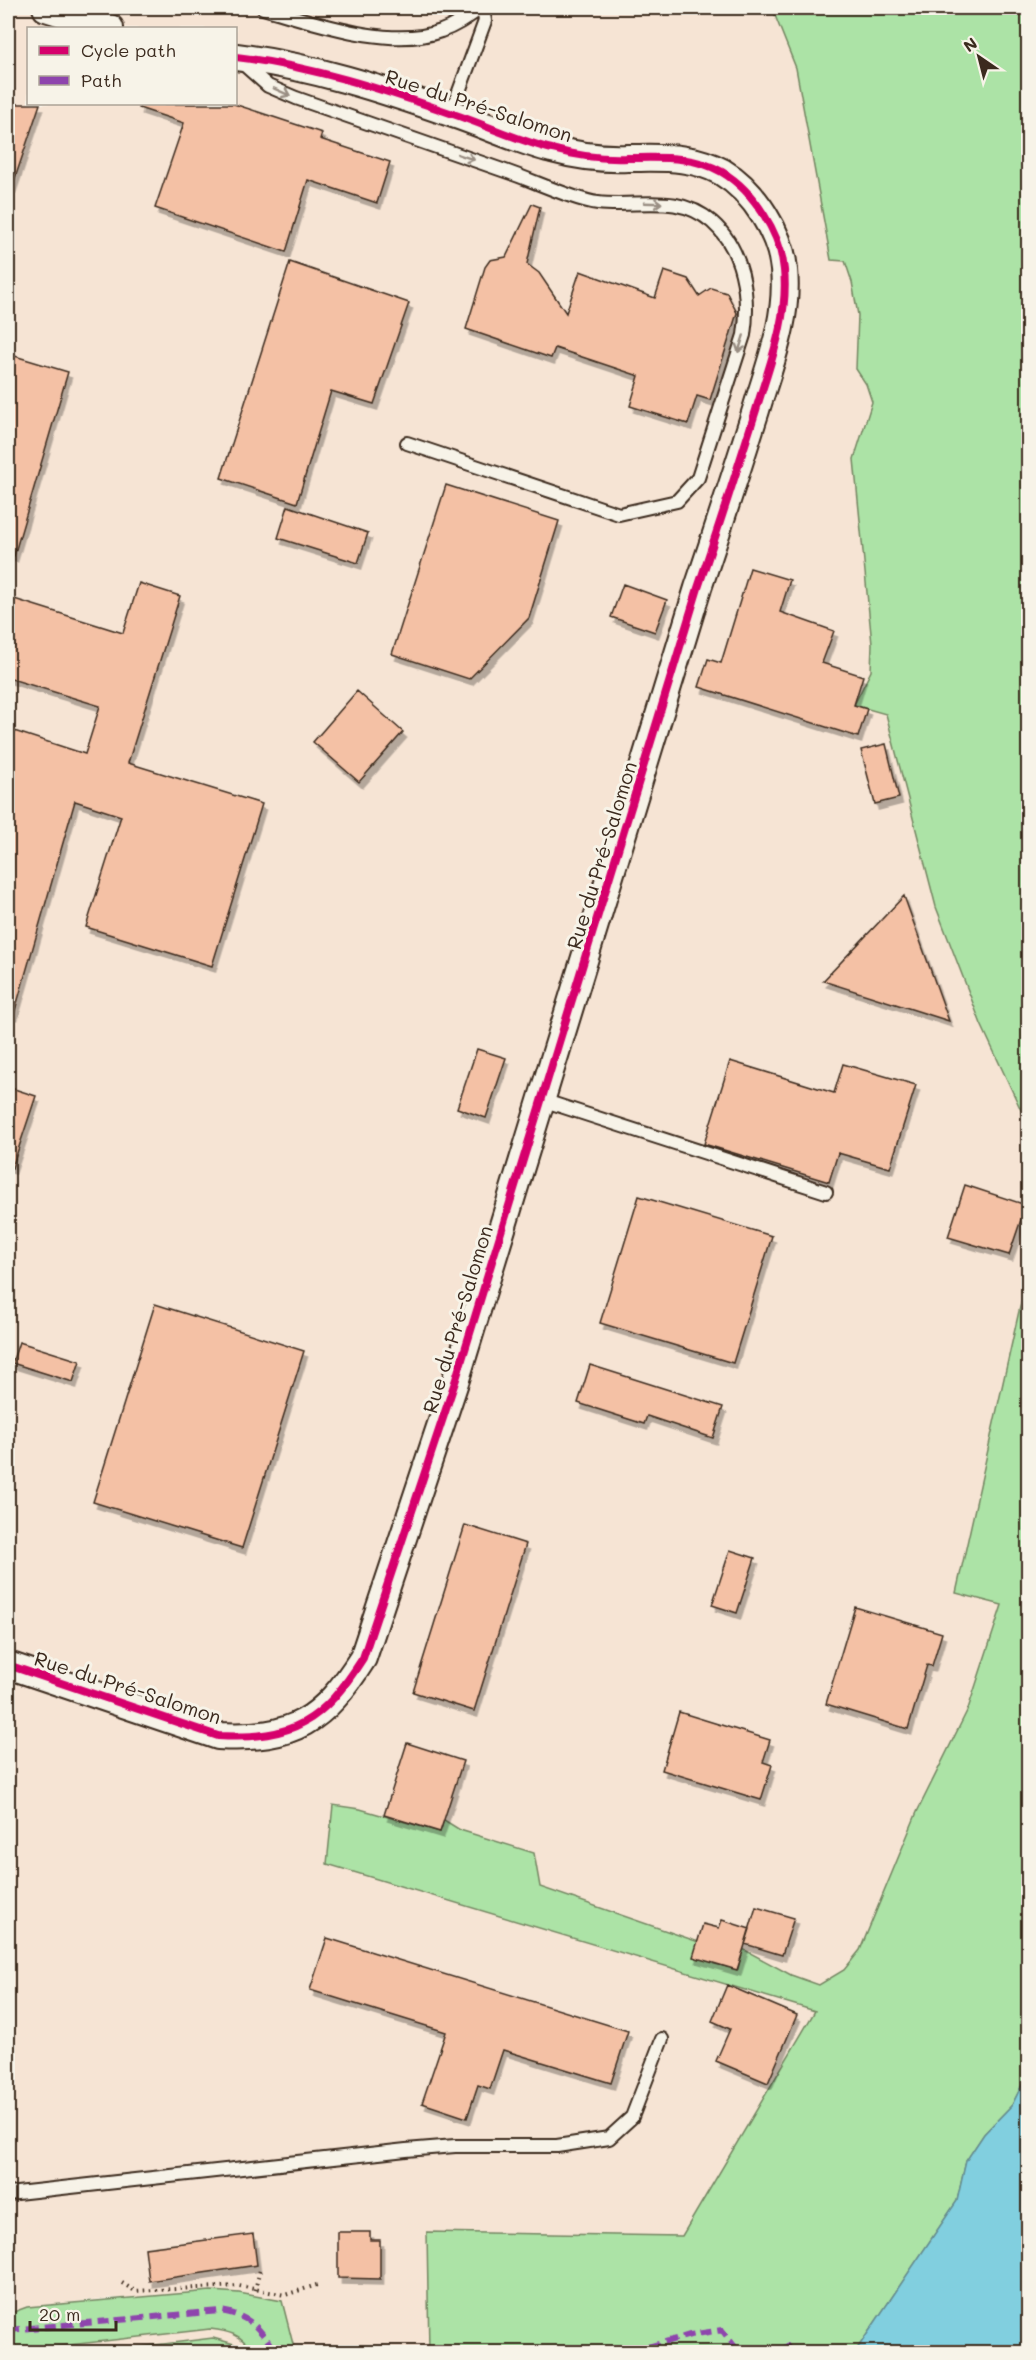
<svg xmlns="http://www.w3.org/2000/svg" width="1036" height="2360" viewBox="0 0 1036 2360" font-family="Mali,sans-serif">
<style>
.built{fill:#f6e4d4;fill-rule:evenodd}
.green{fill:#ace3a6;stroke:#748662;stroke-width:1.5}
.water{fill:#81cfdf;stroke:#658d92;stroke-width:1.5}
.building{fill:#f4c1a5;stroke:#3b2a1e;stroke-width:1.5;filter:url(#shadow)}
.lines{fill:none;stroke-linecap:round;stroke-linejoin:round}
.lane-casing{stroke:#3b2a1e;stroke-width:16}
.street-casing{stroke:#3b2a1e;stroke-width:30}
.path{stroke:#3b2a1e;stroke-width:4;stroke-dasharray:1.5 4.5;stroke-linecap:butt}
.lane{stroke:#f7f3e8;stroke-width:12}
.street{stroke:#f7f3e8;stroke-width:26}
.quiet{stroke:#8e44ad;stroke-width:6;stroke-dasharray:12 6;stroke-linecap:butt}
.cycleway-casing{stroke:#f7f3e8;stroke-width:11}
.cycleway{stroke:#d6006c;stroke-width:8}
.oneway{stroke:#998e83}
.labels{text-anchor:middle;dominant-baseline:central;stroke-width:6;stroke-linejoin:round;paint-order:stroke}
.street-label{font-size:20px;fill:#3b2a1e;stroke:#f7f3e8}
</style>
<defs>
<filter id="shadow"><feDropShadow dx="3.5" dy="6" stdDeviation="0" flood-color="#0004"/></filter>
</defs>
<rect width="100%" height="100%" fill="#f7f3e8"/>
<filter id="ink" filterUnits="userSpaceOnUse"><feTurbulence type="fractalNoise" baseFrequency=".0167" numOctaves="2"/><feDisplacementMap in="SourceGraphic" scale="12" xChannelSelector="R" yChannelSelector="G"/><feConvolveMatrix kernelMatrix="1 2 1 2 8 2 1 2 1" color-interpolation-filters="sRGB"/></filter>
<g filter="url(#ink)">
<path class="built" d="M 8,8 L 772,8 L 796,68 L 831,260 L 845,261 L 852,282 L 858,315 L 856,369 L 866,384 L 872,403 L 854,460 L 872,644 L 871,671 L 854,705 L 886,713 L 936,907 L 981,1024 L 1028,1125 L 1028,1279 L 1019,1311 L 956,1593 L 1002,1605 L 968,1709 L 917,1812 L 860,1950 L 844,1970 L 820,1985 L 791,1975 L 743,1949 L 737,1986 L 815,2011 L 682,2236 L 428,2232 L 429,2352 L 295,2352 L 282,2301 L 113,2298 L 27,2307 L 8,2314 ZM 28,28 L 236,28 L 236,104 L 28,104 Z
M 222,2319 L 262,2352 L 8,2352 L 8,2340 Z"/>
<path class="green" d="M 772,8 L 1028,8 L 1028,1125 L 981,1024 L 936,907 L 886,714 L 854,705 L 871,671 L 872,644 L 854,459 L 872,402 L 866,384 L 856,369 L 858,315 L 852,282 L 845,261 L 831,260 L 796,68 Z
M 1028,1279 L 1028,2073 L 1012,2105 L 984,2134 L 966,2161 L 957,2201 L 855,2352 L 429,2352 L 427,2232 L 682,2236 L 815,2011 L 327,1864 L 333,1805 L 360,1809 L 440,1832 L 444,1820 L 460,1830 L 534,1853 L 540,1887 L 716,1948 L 714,1964 L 738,1969 L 743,1949 L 791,1975 L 819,1985 L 844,1970 L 860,1950 L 917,1812 L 968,1709 L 1002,1605 L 956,1593 L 1019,1311 Z
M 211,2291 L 239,2293 L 282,2301 L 295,2352 L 250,2352 C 245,2334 226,2331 210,2329 L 8,2352 L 8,2314 L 27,2307 Z
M 213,2338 L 234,2344 L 239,2352 L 98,2352 Z"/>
<path class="water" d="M 1028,2073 L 1028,2352 L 855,2352 L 957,2201 L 966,2161 L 984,2134 L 1012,2105 Z"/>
<path class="building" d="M 8,104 L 40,104 L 12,187 L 8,187 Z
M 140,104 L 234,104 L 322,133 L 320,139 L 390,162 L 377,203 L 308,180 L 286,252 L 155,208 L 184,123 L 139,108 Z
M 532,204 L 540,207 L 527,264 L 539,273 L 566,313 L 580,271 L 655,298 L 664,271 L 688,279 L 699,296 L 711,288 L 727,293 L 737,313 L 710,400 L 697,396 L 688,424 L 630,406 L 639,376 L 555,348 L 551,358 L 466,329 L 485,267 L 490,260 L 506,257 Z
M 290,262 L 409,303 L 374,404 L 331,391 L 297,503 L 221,478 Z
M 8,354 L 68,372 L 14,556 L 8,555 Z
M 446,485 L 559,521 L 529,618 L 469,679 L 392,654 Z
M 288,506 L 368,533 L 358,563 L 278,538 Z
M 750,568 L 790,580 L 780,612 L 834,631 L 822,663 L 863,676 L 854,705 L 867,709 L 858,737 L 699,687 L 708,659 L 721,663 Z
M 139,583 L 180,596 L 128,763 L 262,804 L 212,966 L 86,927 L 121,816 L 75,801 L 14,1014 L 8,1013 L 8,729 L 85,754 L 100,706 L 8,678 L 8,597 L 123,633 Z
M 623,584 L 667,600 L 655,632 L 611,617 Z
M 357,691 L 403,732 L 359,782 L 313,742 Z
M 886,744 L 899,798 L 875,804 L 861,750 Z
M 904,896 L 949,1021 L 823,981 Z
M 477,1049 L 506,1058 L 486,1118 L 457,1108 Z
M 730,1061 L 834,1093 L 843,1064 L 916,1085 L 890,1168 L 838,1153 L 829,1182 L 704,1144 Z
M 8,1087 L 36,1096 L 12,1168 L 8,1167 Z
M 965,1185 L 1026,1205 L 1009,1255 L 948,1237 Z
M 639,1196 L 772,1236 L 733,1363 L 600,1323 Z
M 155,1304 L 304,1351 L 242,1548 L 93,1502 Z
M 19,1342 L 80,1361 L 73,1382 L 12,1363 Z
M 590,1365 L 723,1407 L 713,1438 L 647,1416 L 644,1424 L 578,1403 Z
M 465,1525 L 526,1544 L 474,1711 L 413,1692 Z
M 730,1550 L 755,1558 L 737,1613 L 712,1605 Z
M 855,1607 L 942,1633 L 932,1666 L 927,1665 L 908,1729 L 826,1704 Z
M 679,1712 L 770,1740 L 763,1762 L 772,1765 L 761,1800 L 662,1770 Z
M 407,1743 L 463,1761 L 440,1832 L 384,1815 Z
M 756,1907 L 794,1918 L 782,1955 L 745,1944 Z
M 722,1920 L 750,1929 L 737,1970 L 693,1957 L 703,1924 L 719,1928 Z
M 327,1938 L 628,2031 L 611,2083 L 503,2050 L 490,2089 L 478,2085 L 467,2118 L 422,2103 L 446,2032 L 310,1990 Z
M 727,1985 L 797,2015 L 768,2083 L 716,2061 L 730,2029 L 712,2021 Z
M 338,2232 L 370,2232 L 370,2240 L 380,2240 L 380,2279 L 338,2278 Z
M 253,2234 L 257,2265 L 149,2281 L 145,2248 Z"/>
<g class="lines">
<g class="lane-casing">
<path id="lane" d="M 263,8 C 314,22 390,50 441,31 C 456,26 468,17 481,8
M 241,62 L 268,86 L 296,98 C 367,123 437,147 508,172 C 532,180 574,200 598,203 C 638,208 677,192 712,222 C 743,249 750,296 744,335 L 698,478 L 677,501 L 619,514 L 407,443
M 451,113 L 485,21 L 483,8
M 542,1100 L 826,1192
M 8,2194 L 406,2150 L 455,2146 L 557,2146 L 609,2138 L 632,2117 L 662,2039"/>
</g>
<g class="street-casing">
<path id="street" d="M 46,8 L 110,28
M 8,1665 L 218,1736 C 294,1740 323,1721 363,1658 L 456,1379 L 698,588 C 718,529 737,470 756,410 C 769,366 789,318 784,270 C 781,234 754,191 722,172 C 692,155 660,158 628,158 C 602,159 577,156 552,149 C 519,141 486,125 453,114 C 382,89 311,66 236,57"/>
</g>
<path class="path" d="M 122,2283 L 135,2291 L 239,2286 L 285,2295 L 320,2284
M 255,2290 L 260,2270"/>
<use href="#lane" class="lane"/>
<use href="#street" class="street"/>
<path class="quiet" d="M 8,2330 L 220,2311 C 249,2315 260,2328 275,2352
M 630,2352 L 690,2335 L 722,2330 L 739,2352
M 780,2352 L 790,2344"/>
<g class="cycleway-casing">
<path id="cycleway" d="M 8,1665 L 218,1736 C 294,1740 323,1721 363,1658 L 456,1379 L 698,588 C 718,529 737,470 756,410 C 769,366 789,318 784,270 C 781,234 754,191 722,172 C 692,155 660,158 628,158 C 602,159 577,156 552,149 C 519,141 486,125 453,114 C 382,89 311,66 236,57"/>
</g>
<use href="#cycleway" class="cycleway"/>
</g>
<defs><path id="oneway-shaft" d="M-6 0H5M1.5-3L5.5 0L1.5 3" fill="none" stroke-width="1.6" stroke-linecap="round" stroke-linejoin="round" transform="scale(1.5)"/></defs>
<g class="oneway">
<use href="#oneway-shaft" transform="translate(282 92) rotate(24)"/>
<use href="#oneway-shaft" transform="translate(466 157) rotate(19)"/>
<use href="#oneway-shaft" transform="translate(653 203) rotate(2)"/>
<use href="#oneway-shaft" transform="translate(741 344) rotate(108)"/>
</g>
</g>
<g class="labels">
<g class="street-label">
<text transform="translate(479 105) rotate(18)">Rue du Pré-Salomon</text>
<text transform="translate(601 855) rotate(-73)">Rue du Pré-Salomon</text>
<text transform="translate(457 1319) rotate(-73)">Rue du Pré-Salomon</text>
<text transform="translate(128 1687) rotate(18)">Rue du Pré-Salomon</text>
</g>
</g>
<rect width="1036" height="2360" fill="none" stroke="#f7f3e8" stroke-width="30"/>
<rect x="15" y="15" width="1006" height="2330" fill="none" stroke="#3b2a1e" stroke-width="2" filter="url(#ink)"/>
<rect x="27" y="27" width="210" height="78" fill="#f7f3e8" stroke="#aca397" stroke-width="1.5"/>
<rect x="39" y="46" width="30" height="9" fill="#d6006c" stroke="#aca397" stroke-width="1.5"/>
<text x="81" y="57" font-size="18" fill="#3b2a1e">Cycle path</text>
<rect x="39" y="76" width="30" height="9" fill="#8e44ad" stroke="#aca397" stroke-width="1.5"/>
<text x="81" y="87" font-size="18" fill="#3b2a1e">Path</text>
<g transform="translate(979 57) rotate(325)" stroke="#f7f3e8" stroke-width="4.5" paint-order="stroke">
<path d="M0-4.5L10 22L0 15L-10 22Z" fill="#3b2a1e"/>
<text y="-9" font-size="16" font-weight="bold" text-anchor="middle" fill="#3b2a1e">N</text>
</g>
<path d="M30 2321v9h86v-9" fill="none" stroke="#3b2a1e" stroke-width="3"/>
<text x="39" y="2321" font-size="18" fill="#3b2a1e" stroke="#f7f3e8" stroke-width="4.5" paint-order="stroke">20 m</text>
</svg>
